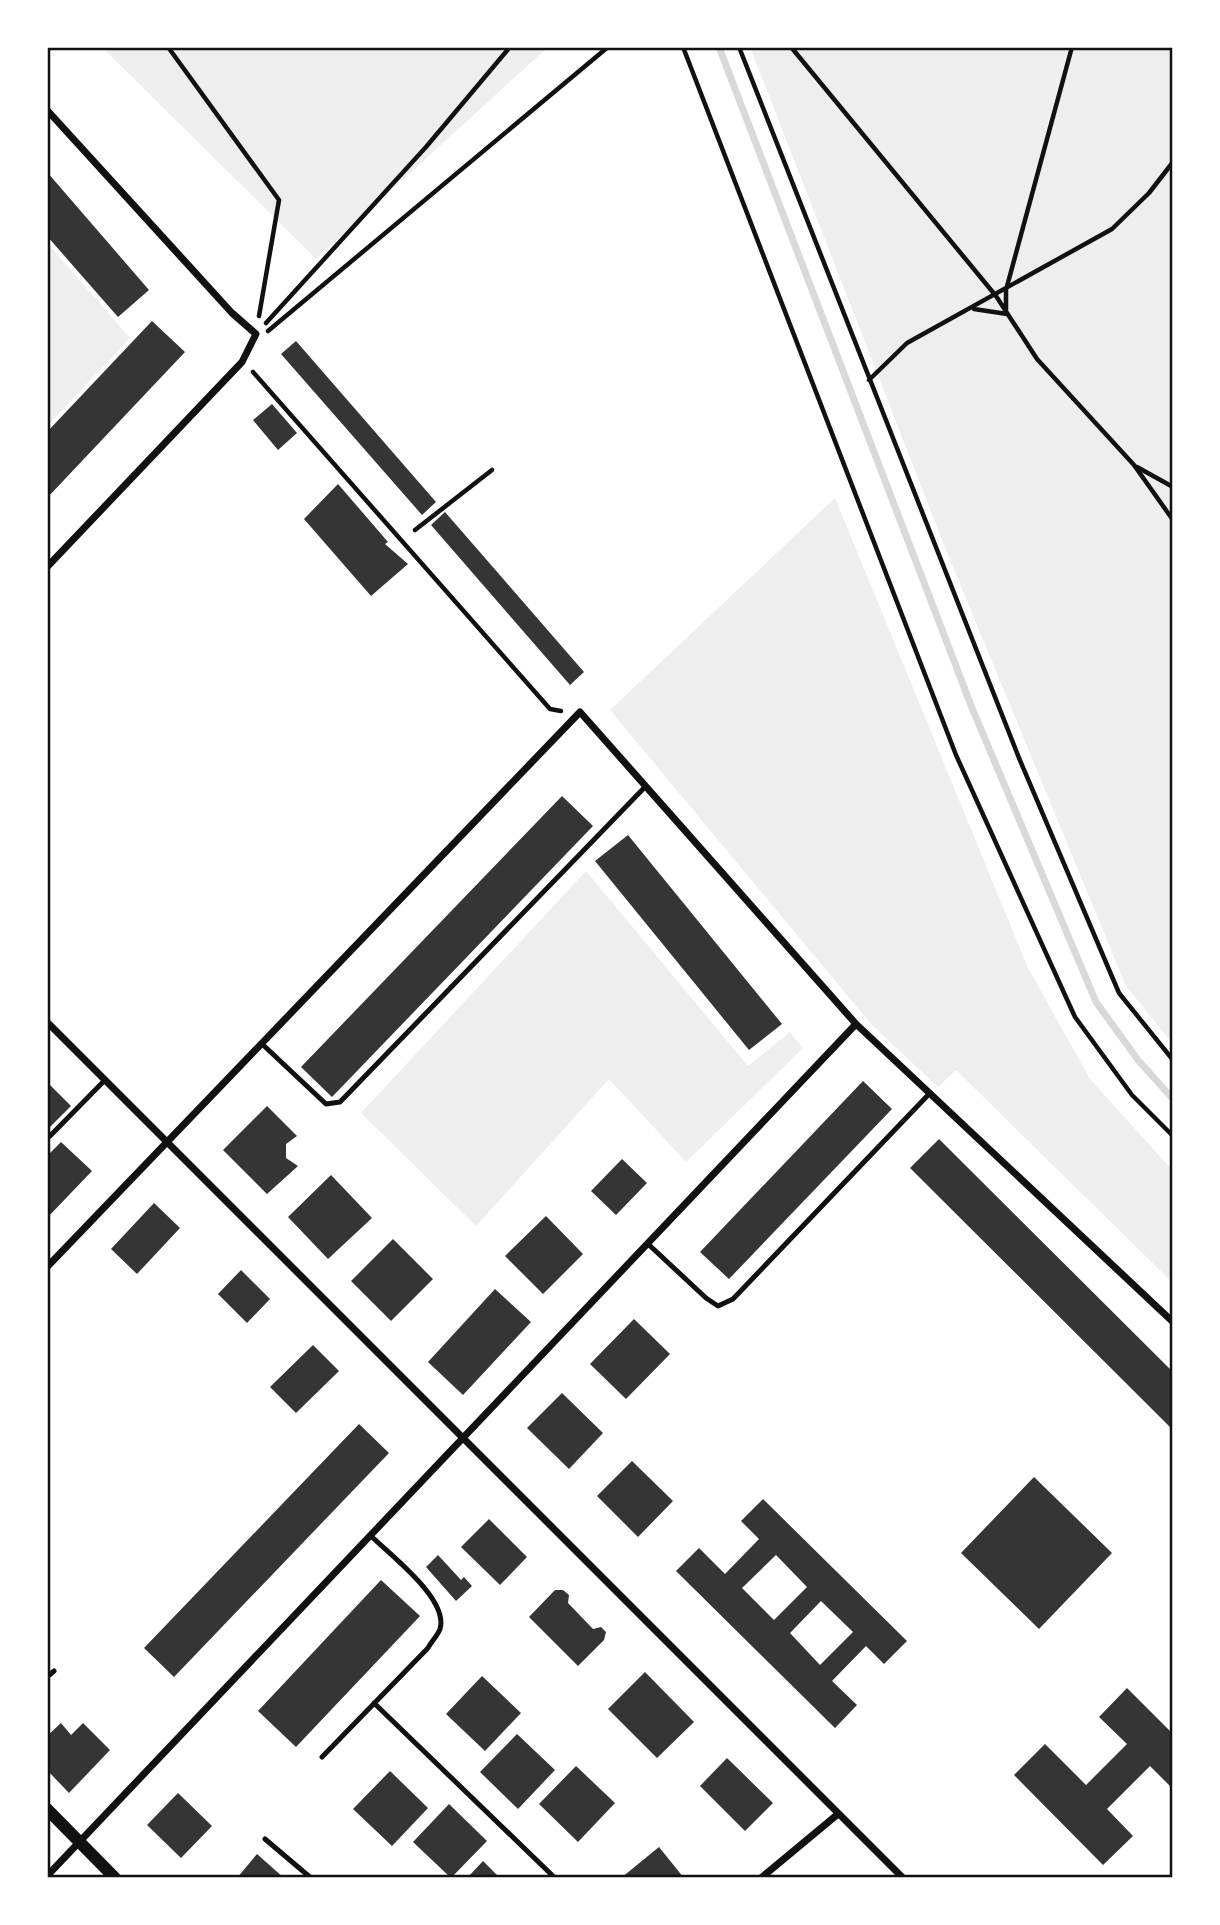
<svg xmlns="http://www.w3.org/2000/svg" width="1220" height="1925" viewBox="0 0 1220 1925" font-family="Raleway,sans-serif">
<style>
.green{fill:#eee}
.lines{fill:none;stroke-linecap:round;stroke-linejoin:round}
.stream{stroke:#d9d9d9;stroke-width:7}
.building{fill:#353535;fill-rule:evenodd}
.path{stroke:#111;stroke-width:4.5}
.service{stroke:#111;stroke-width:5}
.minor{stroke:#111;stroke-width:7}
.tertiary{stroke:#111;stroke-width:12}
.neatline{fill:none;stroke:#111;stroke-width:2.5}
</style>
<rect width="100%" height="100%" fill="#fff"/>
<path class="green" d="M 102,47 L 548,47 L 316,259 Z
M 750,47 L 1173,47 L 1173,1044 L 1126,986 L 946,550 Z
M 47,243 L 130,338 L 47,426 Z
M 835,498 L 1028,968 L 1090,1079 L 1173,1171 L 1173,1283 L 956,1070 L 938,1087 L 872,1025 L 610,710 Z
M 586,871 L 748,1066 L 790,1032 L 803,1048 L 686,1162 L 609,1079 L 476,1226 L 361,1113 Z"/>
<g class="lines">
<path class="stream" d="M 719,47 L 972,708 L 1096,1002 L 1138,1060 L 1173,1099"/>
</g>
<path class="building" d="M 47,172 L 149,290 L 118,317 L 47,236 Z
M 152,321 L 185,352 L 47,498 L 47,432 Z
M 296,341 L 436,502 L 422,515 L 281,354 Z
M 272,404 L 297,433 L 278,450 L 253,420 Z
M 338,484 L 388,542 L 385,544 L 408,564 L 371,596 L 304,519 Z
M 445,512 L 584,672 L 570,685 L 431,525 Z
M 562,796 L 593,826 L 332,1097 L 301,1067 Z
M 628,835 L 782,1024 L 749,1050 L 595,861 Z
M 863,1081 L 892,1109 L 729,1279 L 700,1252 Z
M 47,1082 L 71,1106 L 47,1130 Z
M 267,1106 L 297,1136 L 286,1144 L 286,1158 L 298,1166 L 267,1194 L 223,1150 Z
M 939,1139 L 1173,1372 L 1173,1430 L 910,1168 Z
M 61,1142 L 92,1171 L 47,1218 L 47,1156 Z
M 622,1159 L 647,1183 L 616,1215 L 591,1191 Z
M 331,1175 L 372,1218 L 328,1259 L 288,1217 Z
M 154,1203 L 180,1228 L 137,1274 L 111,1249 Z
M 546,1216 L 583,1254 L 543,1294 L 505,1256 Z
M 393,1239 L 433,1279 L 391,1321 L 351,1281 Z
M 241,1270 L 270,1299 L 247,1323 L 218,1294 Z
M 495,1289 L 531,1322 L 463,1395 L 428,1362 Z
M 634,1319 L 670,1354 L 626,1399 L 590,1364 Z
M 313,1345 L 339,1371 L 296,1413 L 270,1387 Z
M 562,1393 L 603,1433 L 569,1469 L 527,1428 Z
M 359,1424 L 389,1453 L 174,1677 L 144,1648 Z
M 632,1461 L 673,1501 L 638,1537 L 597,1496 Z
M 1034,1477 L 1112,1553 L 1039,1629 L 961,1553 Z
M 763,1499 L 907,1641 L 884,1664 L 866,1646 L 832,1681 L 857,1705 L 835,1728 L 676,1571 L 699,1548 L 725,1574 L 759,1539 L 741,1521 ZM 776,1555 L 807,1587 L 774,1620 L 742,1588 ZM 821,1601 L 853,1632 L 820,1665 L 790,1633 Z
M 489,1519 L 527,1557 L 500,1585 L 461,1547 Z
M 438,1555 L 461,1580 L 464,1577 L 472,1586 L 456,1601 L 426,1567 Z
M 381,1580 L 420,1616 L 296,1747 L 258,1711 Z
M 555,1590 L 563,1590 L 569,1595 L 568,1603 L 593,1629 L 601,1627 L 606,1632 L 604,1640 L 578,1666 L 529,1617 Z
M 645,1672 L 694,1722 L 657,1758 L 608,1709 Z
M 482,1676 L 521,1713 L 485,1751 L 446,1714 Z
M 1127,1688 L 1173,1734 L 1173,1789 L 1150,1766 L 1107,1809 L 1133,1836 L 1103,1865 L 1014,1775 L 1045,1744 L 1086,1785 L 1127,1744 L 1099,1717 Z
M 61,1723 L 71,1735 L 83,1723 L 110,1750 L 69,1793 L 47,1770 L 47,1736 Z
M 517,1734 L 555,1770 L 518,1809 L 480,1772 Z
M 727,1758 L 773,1803 L 745,1831 L 700,1786 Z
M 576,1766 L 615,1803 L 578,1842 L 539,1804 Z
M 390,1771 L 428,1808 L 392,1846 L 353,1809 Z
M 178,1793 L 212,1826 L 181,1858 L 147,1825 Z
M 449,1804 L 487,1841 L 451,1878 L 413,1842 Z
M 659,1847 L 684,1878 L 621,1878 Z
M 257,1854 L 284,1878 L 237,1878 Z
M 483,1861 L 500,1878 L 467,1878 Z"/>
<g class="lines">
<path class="path" d="M 168,47 L 279,200 L 259,316
M 683,47 L 956,755 L 1075,1017 L 1132,1095 L 1173,1136
M 739,47 L 1019,758 L 1119,993 L 1173,1060
M 791,47 L 996,296 L 1037,359 L 1134,465 L 1173,520
M 974,309 L 1007,314
M 1006,310 L 1006,290 L 1072,47
M 266,323 L 426,147 L 510,47
M 268,331 L 608,47
M 253,372 L 550,709 L 561,711
M 869,380 L 907,343 L 1112,229 L 1149,193 L 1173,162
M 1137,467 L 1173,487
M 415,530 L 492,470"/>
<path class="service" d="M 261,1043 L 326,1104 L 340,1102 L 644,788
M 50,1136 L 105,1080
M 647,1243 L 706,1298 L 718,1306 L 733,1299 L 930,1093
M 47,1677 L 54,1671
M 374,1703 L 555,1878
M 322,1757 L 428,1648 C 431,1642 438,1635 440,1629 C 449,1599 390,1555 370,1535
M 265,1839 L 311,1878"/>
<path class="minor" d="M 47,110 L 232,313 L 256,334 L 242,362 L 47,567
M 47,1022 L 903,1878
M 47,1267 L 580,712 L 856,1024 L 1173,1322
M 47,1876 L 856,1024
M 761,1878 L 838,1814"/>
<path class="tertiary" d="M 47,1809 L 115,1878"/>
</g>
<rect width="1220" height="1925" fill="none" stroke="#ffffff" stroke-width="98"/>
<rect x="49" y="49" width="1122" height="1827" class="neatline"/>
</svg>
